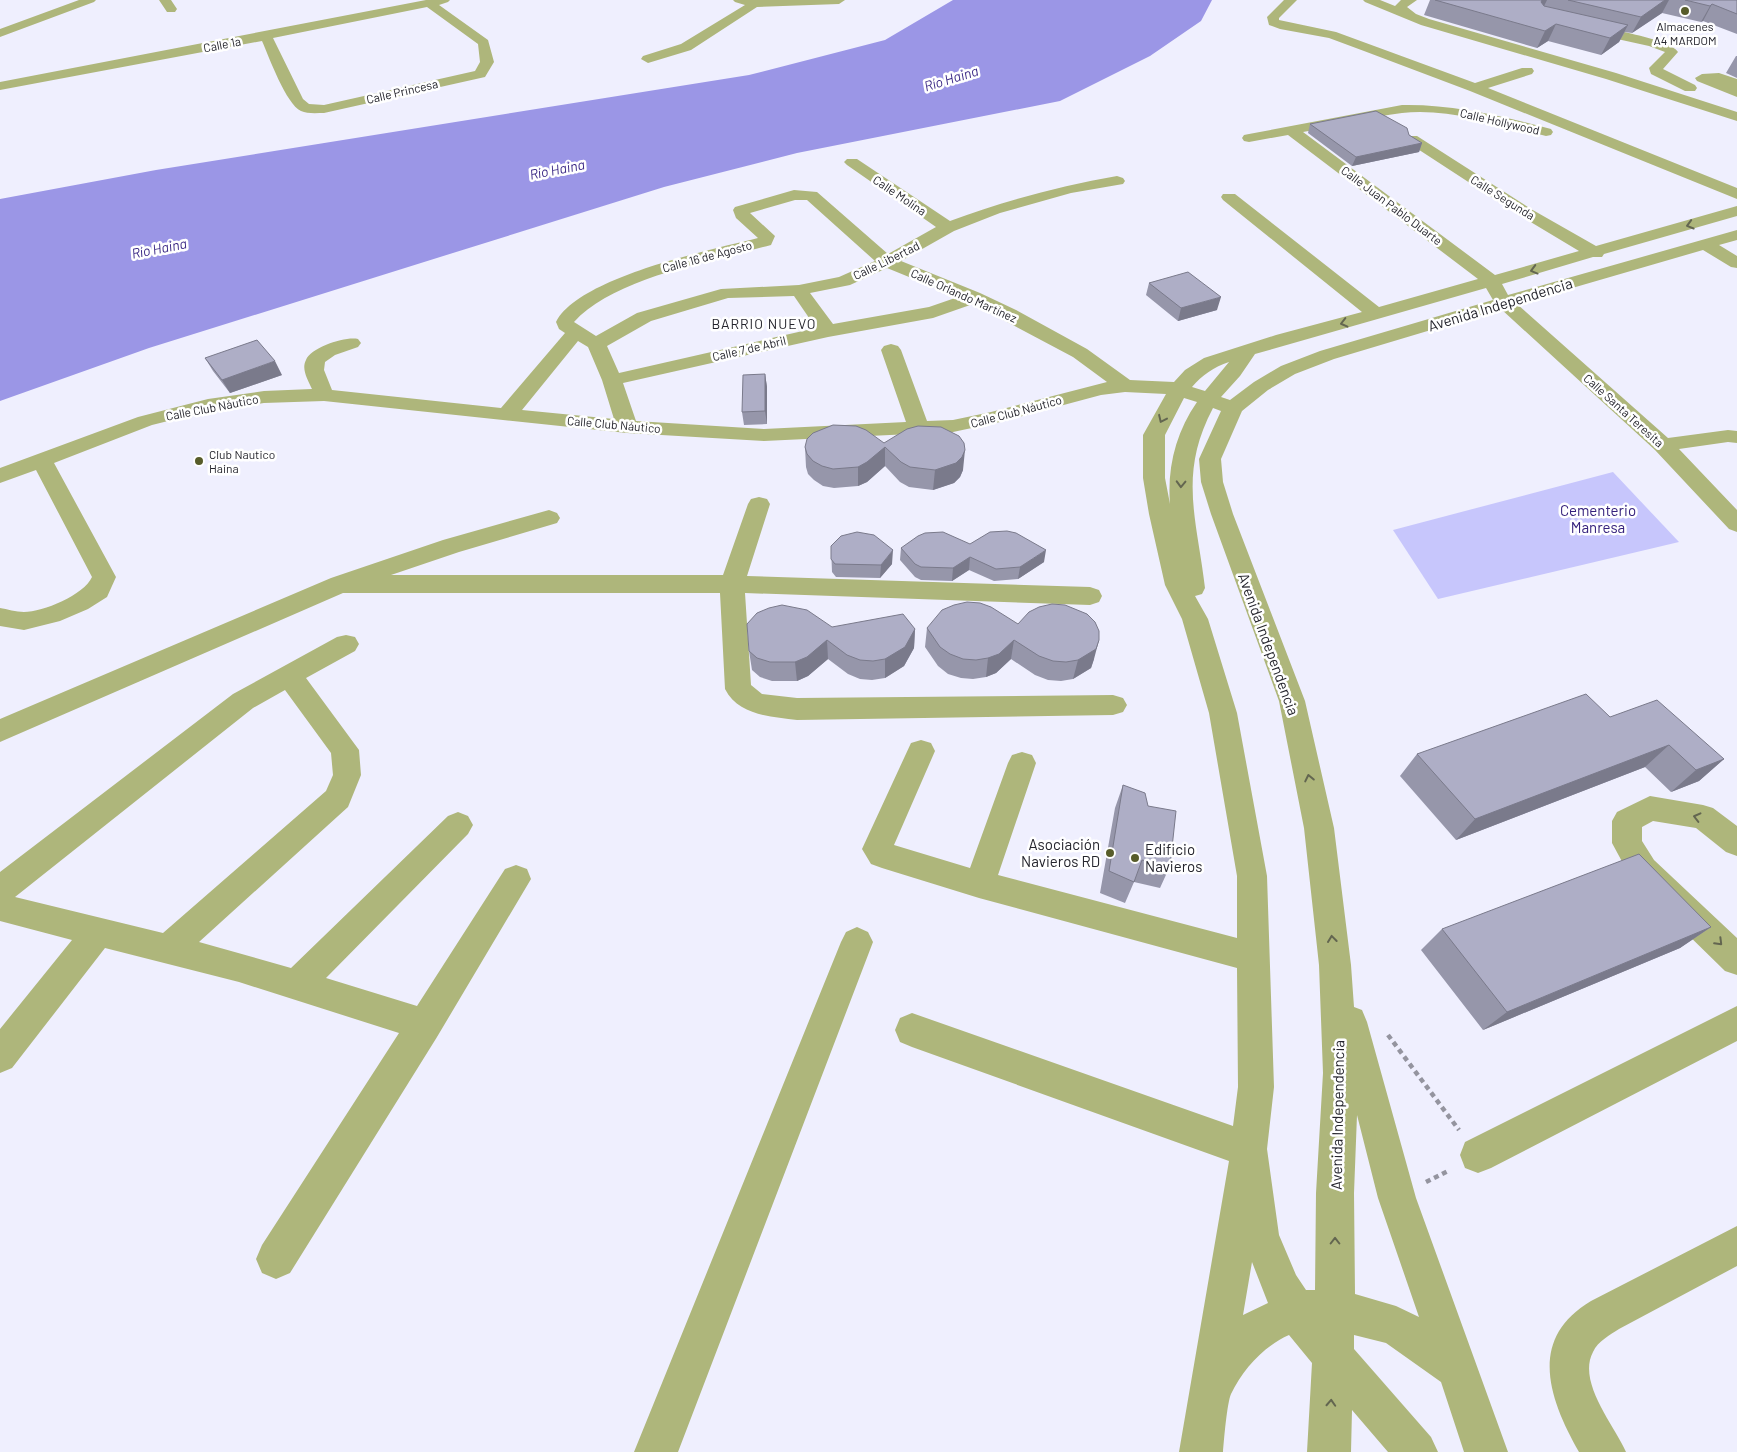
<svg xmlns="http://www.w3.org/2000/svg" width="1737" height="1452" viewBox="0 0 1737 1452" font-family="Barlow,sans-serif">
<style>
.green{fill:#c7c6fc}
.water{fill:#9b96e6}
.lines{fill:none;stroke-linecap:round;stroke-linejoin:round}
.path{stroke:#94949f;stroke-width:4.5;stroke-dasharray:5 4;stroke-linecap:butt}
.minor{fill:#aeb67b;fill-rule:evenodd}
.wall{fill:#9696aa}
.shaded-wall{fill:#7a7a8b}
.building{fill:#aeaec6;stroke:#7a7a8b}
.oneway{stroke:#636650}
.poi-dot{fill:#575c2a;stroke:#fff;stroke-width:2}
.labels{text-anchor:middle;dominant-baseline:central;stroke-width:5;stroke-linejoin:round;paint-order:stroke}
.far-poi-label{font-size:12px;fill:#25252d;stroke:#fff}
.far-street-label{font-size:12px;fill:#25252d;stroke:#fff}
.far-water-label{font-size:14px;font-style:italic;fill:#3c2a86;stroke:#fff}
.far-neighbourhood-label{font-size:14px;letter-spacing:1px;fill:#25252d;stroke:#fff}
.street-label{font-size:15px;fill:#25252d;stroke:#fff}
.park-label{font-size:15px;fill:#35217c;stroke:#fff}
.poi-label{font-size:15px;fill:#25252d;stroke:#fff;text-anchor:end}
</style>
<rect width="100%" height="100%" fill="#efeffe"/>
<path class="green" d="M 1613,472 L 1679,542 L 1438,599 L 1393,530 Z"/>
<path class="water" d="M 953,0 L 1212,0 L 1201,21 L 1150,56 L 1060,101 L 797,153 L 664,187 L 149,348 L 0,401 L 0,199 L 156,170 L 749,75 L 885,40 Z"/>
<g class="lines">
<path class="path" d="M 1388,1035 L 1459,1130
M 1426,1182 L 1450,1170"/>
<path class="minor" d="M 79,0 L 96,0 L 94,2 L 0,37 L 0,29 Z
M 159,0 L 171,0 L 177,9 L 175,12 L 167,12 Z
M 426,0 L 450,0 L 448,2 L 439,5 L 488,40 L 494,62 L 485,77 L 324,113 C 317,113 307,114 301,111 C 286,104 269,57 262,41 L 0,90 L 0,82 ZM 427,7 L 478,44 L 480,62 L 475,71 L 324,105 L 309,104 L 303,99 L 273,38 Z
M 733,0 L 845,0 L 839,4 L 757,7 L 691,50 L 648,63 L 641,59 L 643,56 L 681,44 L 745,5 L 735,2 Z
M 1284,0 L 1297,0 L 1279,18 L 1279,20 L 1336,32 L 1475,83 L 1522,68 L 1532,68 L 1534,71 L 1532,74 L 1488,88 L 1737,188 L 1737,199 L 1470,91 L 1364,51 L 1329,38 L 1280,29 L 1269,25 L 1267,17 Z
M 1363,0 L 1380,0 L 1395,6 L 1401,0 L 1417,0 L 1407,7 L 1416,14 L 1429,19 L 1616,73 L 1737,112 L 1737,121 L 1606,79 L 1421,25 L 1365,2 Z
M 1585,24 C 1603,28 1671,39 1678,52 L 1663,69 L 1695,85 L 1697,88 L 1695,91 L 1685,91 L 1651,74 L 1649,68 L 1665,52 L 1649,46 L 1581,31 L 1579,28 L 1581,25 Z
M 1719,73 L 1737,79 L 1737,97 L 1697,81 L 1695,78 L 1702,74 Z
M 1402,105 C 1453,104 1502,116 1551,129 L 1553,132 L 1551,135 L 1546,136 C 1500,125 1450,108 1402,113 C 1369,117 1336,126 1303,132 L 1495,275 L 1579,251 L 1519,215 L 1407,142 L 1405,139 L 1407,136 L 1417,136 L 1531,209 L 1596,246 L 1737,206 L 1737,216 L 1604,254 L 1602,257 L 1593,257 L 1502,284 L 1508,295 L 1737,230 L 1737,240 L 1719,245 L 1737,256 L 1737,268 L 1731,267 L 1703,250 L 1517,304 L 1668,438 L 1728,430 L 1737,431 L 1737,443 L 1728,442 L 1679,449 L 1737,510 L 1737,532 L 1729,529 L 1655,450 L 1501,309 L 1334,359 L 1295,374 L 1268,390 L 1242,411 L 1221,459 L 1223,482 L 1233,514 L 1305,701 L 1334,828 L 1351,965 L 1354,1007 L 1362,1010 L 1367,1022 L 1416,1198 L 1508,1452 L 1464,1452 L 1441,1382 L 1386,1343 L 1354,1335 L 1354,1349 L 1431,1437 L 1438,1452 L 1388,1452 L 1352,1410 L 1351,1452 L 1307,1452 L 1312,1363 L 1289,1335 C 1264,1346 1243,1369 1231,1394 C 1227,1403 1224,1440 1223,1452 L 1179,1452 L 1229,1161 L 912,1047 L 900,1042 L 895,1030 L 900,1018 L 912,1013 L 1233,1126 L 1238,1087 L 1237,968 L 979,898 L 882,868 L 871,864 L 862,849 L 911,743 L 921,740 L 931,743 L 935,751 L 894,845 L 970,868 L 1008,763 L 1012,755 L 1022,752 L 1032,755 L 1036,763 L 998,875 L 1237,938 L 1237,876 L 1209,713 L 1182,619 L 1165,585 L 1149,514 L 1143,478 L 1143,435 L 1166,394 L 1125,392 L 1101,395 L 1000,422 L 953,432 L 764,441 L 627,433 L 324,401 L 264,403 L 208,411 L 152,425 L 54,463 L 116,577 L 107,597 L 88,609 L 60,621 L 24,630 L 0,626 L 0,608 C 7,609 16,612 24,612 C 43,612 84,595 92,577 L 36,470 L 0,483 L 0,468 L 138,417 L 208,399 L 264,391 L 312,389 C 308,380 301,369 306,360 C 311,347 346,336 358,339 L 361,343 L 358,347 L 335,355 L 325,362 L 324,370 L 332,390 L 501,408 L 565,333 L 559,329 L 556,322 C 579,277 710,250 758,238 L 736,218 L 733,210 L 735,207 L 794,190 L 817,192 L 888,254 L 936,227 L 847,165 L 844,162 L 847,159 L 857,159 L 950,221 C 1004,201 1060,186 1117,176 L 1123,178 L 1125,181 L 1123,184 L 1071,193 L 1000,213 L 954,231 L 901,261 L 980,293 L 1016,310 L 1087,349 L 1130,380 L 1174,382 L 1185,370 L 1204,358 L 1276,335 L 1362,312 L 1223,200 L 1221,197 L 1223,194 L 1235,194 L 1379,307 L 1478,279 L 1288,135 L 1249,142 L 1244,141 L 1242,138 L 1244,135 L 1249,134 ZM 795,200 L 807,200 L 875,261 L 839,277 L 799,285 L 721,289 L 637,313 L 596,336 L 574,322 C 613,278 715,260 771,245 L 775,236 L 750,213 ZM 887,268 L 958,297 L 929,307 L 833,324 L 810,293 L 850,285 ZM 1486,288 L 1493,300 L 1320,351 L 1281,366 L 1254,382 L 1230,400 L 1221,397 L 1240,376 L 1255,354 ZM 794,296 L 816,328 L 619,373 L 607,346 L 651,321 L 728,298 ZM 973,304 L 1073,357 L 1107,382 L 991,412 L 953,420 L 927,421 L 901,350 L 898,346 L 891,344 L 884,346 L 881,350 L 906,422 L 764,429 L 636,421 L 623,383 L 828,337 L 933,318 ZM 578,341 L 588,347 L 602,380 L 614,419 L 522,410 ZM 1229,362 L 1205,391 L 1192,387 C 1202,375 1214,367 1229,362 ZM 1184,398 L 1197,402 C 1176,432 1167,468 1170,504 L 1165,478 L 1165,435 ZM 1213,408 L 1221,411 L 1199,459 L 1201,482 L 1211,514 L 1279,701 L 1304,828 L 1319,965 L 1323,1073 L 1316,1193 L 1315,1290 L 1306,1290 L 1296,1275 L 1279,1235 L 1267,1149 L 1274,1087 L 1267,876 L 1237,713 L 1208,619 L 1195,596 L 1202,594 L 1205,588 C 1197,519 1178,474 1213,408 ZM 1357,1115 L 1378,1198 L 1419,1317 L 1396,1306 L 1355,1294 L 1354,1193 ZM 1252,1262 L 1268,1303 L 1243,1315 Z
M 759,497 L 767,499 L 770,504 L 747,576 L 1090,587 L 1099,590 L 1102,596 L 1099,602 L 1090,605 L 745,593 L 751,685 L 762,694 L 797,698 L 1113,695 L 1123,698 L 1127,705 L 1123,712 L 1113,715 L 797,720 C 770,716 739,716 725,689 L 720,593 L 343,593 L 0,742 L 0,719 L 331,578 L 443,540 L 549,510 L 557,513 L 560,518 L 557,523 L 459,552 L 391,575 L 723,575 L 748,504 L 751,499 Z
M 346,635 L 355,637 L 359,644 L 355,651 L 306,678 L 359,750 L 361,775 L 348,807 L 199,942 L 291,968 L 448,816 L 458,812 L 468,816 L 473,825 L 468,834 L 326,978 L 417,1006 L 505,869 L 516,865 L 527,869 L 531,879 L 437,1037 L 290,1273 L 276,1279 L 262,1273 L 256,1259 L 262,1245 L 399,1033 L 239,982 L 105,948 L 12,1068 L 0,1073 L 0,1029 L 72,940 L 0,921 L 0,872 L 233,694 L 337,637 ZM 285,690 L 331,753 L 333,775 L 326,791 L 163,933 L 15,897 L 253,708 Z
M 1650,796 L 1703,805 L 1713,808 L 1737,826 L 1737,856 L 1726,852 L 1696,828 L 1653,821 L 1642,827 L 1642,841 L 1654,860 L 1737,938 L 1737,975 L 1725,971 L 1632,880 L 1612,843 L 1612,821 L 1617,812 Z
M 857,927 L 868,932 L 873,942 L 678,1452 L 634,1452 L 841,942 L 846,932 Z
M 1737,1006 L 1737,1041 L 1491,1168 L 1478,1173 L 1465,1168 L 1460,1155 L 1465,1142 Z
M 1737,1226 L 1737,1266 L 1619,1329 C 1610,1335 1598,1341 1593,1352 C 1577,1382 1614,1425 1626,1452 L 1579,1452 C 1549,1399 1527,1339 1591,1301 Z"/>
</g>
<path class="wall" d="M 1430,0 L 1737,0 L 1737,34 L 1703,21 L 1701,22 L 1662,13 L 1632,33 L 1625,32 L 1619,42 L 1601,55 L 1548,41 L 1537,48 L 1424,15 Z
M 1736,56 L 1737,56 L 1737,78 L 1726,73 Z
M 1310,124 L 1409,135 L 1422,143 L 1419,152 L 1352,166 L 1308,133 Z
M 1149,283 L 1217,310 L 1178,321 L 1146,295 Z
M 205,358 L 282,375 L 230,393 L 213,371 Z
M 765,374 L 767,387 L 767,424 L 744,425 L 742,412 Z
M 884,443 L 963,470 L 960,477 L 954,483 L 933,490 L 909,487 L 900,482 L 885,466 L 867,482 L 858,486 L 834,488 L 823,486 L 814,480 L 808,474 L 806,467 L 805,447 Z
M 970,544 L 1044,562 L 1018,579 L 994,581 L 969,570 L 952,581 L 921,580 L 915,577 L 900,560 L 901,548 Z
M 831,546 L 892,564 L 880,578 L 836,577 L 832,572 Z
M 1018,624 L 1094,659 L 1091,668 L 1073,679 L 1061,681 L 1048,680 L 1035,675 L 1011,659 L 996,673 L 986,677 L 973,679 L 961,678 L 948,674 L 938,666 L 925,647 L 927,628 Z
M 832,627 L 915,629 L 914,648 L 904,666 L 885,678 L 872,680 L 860,679 L 848,674 L 828,659 L 808,676 L 797,681 L 772,681 L 760,677 L 752,670 L 749,651 Z
M 1610,717 L 1724,759 L 1699,781 L 1671,792 L 1645,767 L 1456,840 L 1400,776 L 1417,754 Z
M 1123,785 L 1148,806 L 1170,866 L 1160,888 L 1134,882 L 1125,903 L 1100,893 L 1115,808 Z
M 1711,927 L 1680,948 L 1483,1030 L 1421,950 L 1442,929 Z"/>
<path class="shaded-wall" d="M 1542,0 L 1547,0 L 1541,12 L 1537,13 Z
M 1665,0 L 1669,0 L 1662,13 L 1632,33 L 1641,17 Z
M 1712,4 L 1703,21 L 1701,22 L 1710,6 Z
M 1556,24 L 1548,41 L 1537,48 L 1545,31 Z
M 1628,25 L 1619,42 L 1601,55 L 1610,38 Z
M 1422,143 L 1419,152 L 1352,166 L 1356,157 Z
M 1221,297 L 1217,310 L 1178,321 L 1181,308 Z
M 275,361 L 282,375 L 230,393 L 222,380 Z
M 765,374 L 767,387 L 767,424 L 765,411 Z
M 885,447 L 885,466 L 867,482 L 858,486 L 858,467 Z
M 965,450 L 963,470 L 960,477 L 954,483 L 933,490 L 935,470 Z
M 893,550 L 892,564 L 880,578 L 881,565 Z
M 1046,550 L 1044,562 L 1018,579 L 1020,567 Z
M 970,557 L 969,570 L 952,581 L 953,568 Z
M 915,629 L 914,648 L 904,666 L 885,678 L 885,659 Z
M 827,640 L 828,659 L 808,676 L 797,681 L 795,662 Z
M 1014,640 L 1011,659 L 996,673 L 986,677 L 988,658 Z
M 1099,640 L 1094,659 L 1091,668 L 1073,679 L 1078,660 Z
M 1669,745 L 1645,767 L 1456,840 L 1475,819 Z
M 1724,759 L 1699,781 L 1671,792 L 1696,770 Z
M 1711,927 L 1680,948 L 1483,1030 L 1507,1012 Z"/>
<path class="building" d="M 1435,0 L 1542,0 L 1541,2 L 1544,6 L 1628,25 L 1610,38 L 1556,24 L 1545,31 Z
M 1568,0 L 1665,0 L 1641,17 Z
M 1685,0 L 1737,0 L 1737,14 L 1712,4 L 1710,6 Z
M 1376,111 L 1407,128 L 1409,135 L 1422,143 L 1356,157 L 1310,124 Z
M 1188,272 L 1221,297 L 1181,308 L 1149,283 Z
M 257,340 L 275,361 L 222,380 L 205,358 Z
M 765,374 L 765,411 L 742,412 L 743,375 Z
M 833,425 L 856,426 L 866,430 L 884,443 L 907,429 L 918,426 L 941,427 L 959,436 L 964,443 L 965,450 L 962,457 L 956,463 L 935,470 L 910,467 L 901,462 L 885,447 L 867,462 L 858,467 L 833,469 L 822,466 L 813,461 L 807,454 L 805,447 L 807,439 L 813,433 Z
M 1007,531 L 1016,533 L 1046,550 L 1020,567 L 996,569 L 970,557 L 953,568 L 921,567 L 915,564 L 901,548 L 918,536 L 925,533 L 943,532 L 970,544 L 990,532 Z
M 857,532 L 874,535 L 893,550 L 881,565 L 835,564 L 831,559 L 831,546 L 841,536 Z
M 967,602 L 980,603 L 991,607 L 1018,624 L 1029,612 L 1039,607 L 1052,604 L 1065,605 L 1087,614 L 1095,622 L 1099,631 L 1099,640 L 1096,649 L 1078,660 L 1066,662 L 1053,661 L 1039,656 L 1014,640 L 999,654 L 988,658 L 976,660 L 963,659 L 950,654 L 940,647 L 927,628 L 942,610 L 954,605 Z
M 782,605 L 807,610 L 832,627 L 903,614 L 915,629 L 905,647 L 885,659 L 873,661 L 860,660 L 847,655 L 827,640 L 807,657 L 795,662 L 770,662 L 757,658 L 749,651 L 747,624 L 757,613 L 769,608 Z
M 1586,694 L 1610,717 L 1657,700 L 1724,759 L 1696,770 L 1669,745 L 1475,819 L 1417,754 Z
M 1123,785 L 1145,793 L 1148,806 L 1176,811 L 1170,866 L 1142,860 L 1134,882 L 1109,871 Z
M 1639,854 L 1711,927 L 1507,1012 L 1442,929 Z"/>
<defs><path id="oneway-chevron" d="M-2-3.5L2.5 0L-2 3.5" fill="none" stroke-width="1.6" stroke-linecap="round" stroke-linejoin="round" transform="scale(1.25)"/></defs>
<g class="oneway">
<use href="#oneway-chevron" transform="translate(1690 225) rotate(164)"/>
<use href="#oneway-chevron" transform="translate(1534 270) rotate(165)"/>
<use href="#oneway-chevron" transform="translate(1344 323) rotate(166)"/>
<use href="#oneway-chevron" transform="translate(1162 419) rotate(115)"/>
<use href="#oneway-chevron" transform="translate(1181 484) rotate(92)"/>
<use href="#oneway-chevron" transform="translate(1309 778) rotate(-102)"/>
<use href="#oneway-chevron" transform="translate(1697 817) rotate(-166)"/>
<use href="#oneway-chevron" transform="translate(1332 939) rotate(-97)"/>
<use href="#oneway-chevron" transform="translate(1719 942) rotate(45)"/>
<use href="#oneway-chevron" transform="translate(1335 1241) rotate(-90)"/>
<use href="#oneway-chevron" transform="translate(1331 1403) rotate(-87)"/>
</g>
<g class="poi-dot">
<circle cx="1685" cy="11" r="5"/>
<circle cx="199" cy="461" r="5"/>
<circle cx="1110" cy="853" r="5"/>
<circle cx="1135" cy="858" r="5"/>
</g>
<g class="labels">
<g class="far-poi-label">
<text x="1685" y="26">Almacenes<tspan x="1685" dy="14">A4 MARDOM</tspan></text>
<text x="209" y="454" text-anchor="start">Club Nautico<tspan x="209" dy="14">Haina</tspan></text>
</g>
<g class="far-street-label">
<text transform="translate(222 44) rotate(-11)">Calle 1a</text>
<text transform="translate(402 91) rotate(-13)">Calle Princesa</text>
<text transform="translate(1500 121) rotate(13)">Calle Hollywood</text>
<text transform="translate(900 195) rotate(34)">Calle Molina</text>
<text transform="translate(1503 197) rotate(32)">Calle Segunda</text>
<text transform="translate(1392 205) rotate(37)">Calle Juan Pablo Duarte</text>
<text transform="translate(707 256) rotate(-15)">Calle 16 de Agosto</text>
<text transform="translate(886 260) rotate(-26)">Calle Libertad</text>
<text transform="translate(964 295) rotate(24)">Calle Orlando Martínez</text>
<text transform="translate(749 348) rotate(-13)">Calle 7 de Abril</text>
<text transform="translate(212 407) rotate(-11)">Calle Club Náutico</text>
<text transform="translate(1624 410) rotate(42)">Calle Santa Teresita</text>
<text transform="translate(1016 411) rotate(-15)">Calle Club Náutico</text>
<text transform="translate(614 424) rotate(5)">Calle Club Náutico</text>
</g>
<g class="far-water-label">
<text transform="translate(951 78) rotate(-17)">Río Haina</text>
<text transform="translate(557 169) rotate(-11)">Río Haina</text>
<text transform="translate(159 248) rotate(-11)">Río Haina</text>
</g>
<g class="far-neighbourhood-label">
<text x="764" y="323">BARRIO NUEVO</text>
</g>
<g class="street-label">
<text transform="translate(1500 304) rotate(-17)">Avenida Independencia</text>
<text transform="translate(1269 644) rotate(70)">Avenida Independencia</text>
<text transform="translate(1337 1115) rotate(-89)">Avenida Independencia</text>
</g>
<g class="park-label">
<text x="1598" y="510">Cementerio<tspan x="1598" dy="17">Manresa</tspan></text>
</g>
<g class="poi-label">
<text x="1100" y="844">Asociación<tspan x="1100" dy="17">Navieros RD</tspan></text>
<text x="1145" y="849" text-anchor="start">Edificio<tspan x="1145" dy="17">Navieros</tspan></text>
</g>
</g>
</svg>
